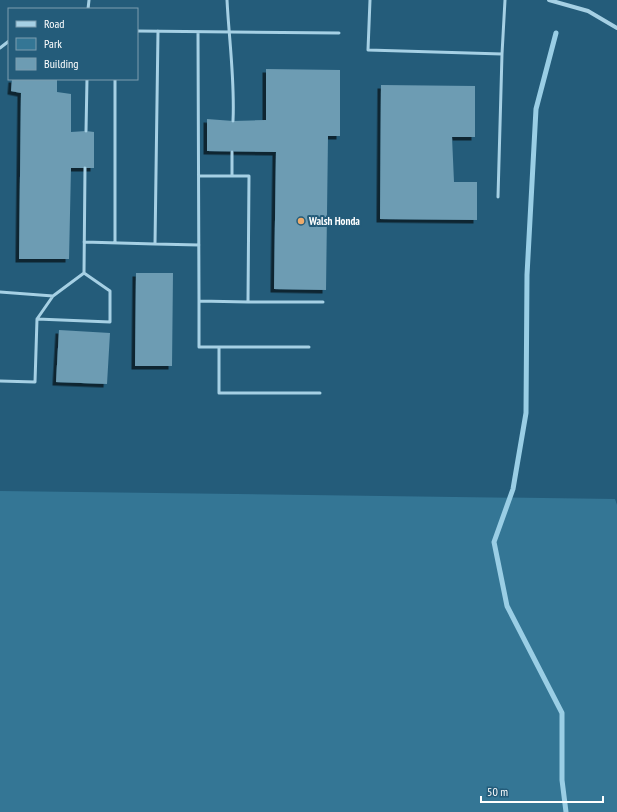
<svg xmlns="http://www.w3.org/2000/svg" width="617" height="812" viewBox="0 0 617 812" font-family="'PT Sans Narrow',sans-serif">
<style>
.green{fill:#347695}
.lines{fill:none;stroke-linecap:round;stroke-linejoin:round}
.stream{stroke:#9acee5;stroke-width:5}
.building{fill:#6d9cb3;filter:url(#shadow)}
.lane{stroke:#a6d0e4;stroke-width:3}
.street{stroke:#a6d0e4;stroke-width:4}
.poi-dot{fill:#eeab6a;stroke:#245c7a;stroke-width:1.5}
.labels{text-anchor:middle;dominant-baseline:central;stroke-width:4;stroke-linejoin:round;paint-order:stroke}
.poi-label{font-size:11px;font-weight:bold;fill:#fff;stroke:#245c7a;text-anchor:start}
</style>
<defs>
<filter id="shadow"><feDropShadow dx="-3.5" dy="3.5" stdDeviation="0" flood-color="#0009"/></filter>
</defs>
<rect width="100%" height="100%" fill="#245c7a"/>
<path class="green" d="M 0,491 L 615,499 L 617,505 L 617,812 L 0,812 Z"/>
<g class="lines">
<path class="stream" d="M 556,33 L 536,109 L 527,275 L 526,413 L 513,489 L 494,542 L 507,606 L 562,713 L 562,780 L 566,812"/>
</g>
<path class="building" d="M 266,69 L 340,70 L 340,136 L 328,136 L 326,290 L 274,289 L 276,152 L 207,151 L 207,119 L 233,121 L 266,120 Z
M 12,79 L 57,79 L 57,92 L 71,94 L 71,132 L 86,131 L 94,132 L 94,168 L 71,168 L 69,259 L 19,259 L 21,93 L 11,91 Z
M 381,85 L 475,86 L 475,137 L 452,137 L 454,182 L 477,182 L 477,220 L 380,219 Z
M 136,273 L 173,273 L 172,366 L 135,366 Z
M 59,330 L 110,333 L 107,384 L 56,382 Z"/>
<g class="lines">
<path class="lane" d="M 227,0 C 229,40 235,80 233,121
M 370,0 L 368,50 L 502,54 L 505,0
M 88,9 L 89,0
M 137,31 L 339,33
M 158,31 L 155,244 L 199,245
M 198,32 L 199,301 L 248,302 L 249,176 L 232,176 L 232,152
M 0,48 L 9,41
M 86,131 L 87,79
M 199,176 L 232,176
M 498,197 L 502,54
M 84,242 L 155,244
M 115,242 L 115,79
M 0,292 L 53,296 L 84,273 L 85,168
M 199,301 L 199,347 L 309,347
M 248,302 L 323,302
M 37,319 L 110,322 L 110,291 L 84,273
M 219,347 L 219,393 L 320,393
M 0,381 L 35,382 L 37,319 L 53,296"/>
<path class="street" d="M 549,0 L 588,11 L 617,28"/>
</g>
<circle class="poi-dot" cx="301" cy="221" r="4"/>
<g class="labels">
<g class="poi-label">
<text x="309" y="221">Walsh Honda</text>
</g>
</g>
<rect x="8" y="8" width="130" height="72" fill="#245c7a" stroke="#7c9daf"/>
<rect x="16" y="21" width="20" height="6" fill="#a6d0e4" stroke="#7c9daf"/>
<text x="44" y="28" font-size="12" fill="#ffffff">Road</text>
<rect x="16" y="38" width="20" height="12" fill="#347695" stroke="#7c9daf"/>
<text x="44" y="48" font-size="12" fill="#ffffff">Park</text>
<rect x="16" y="58" width="20" height="12" fill="#6d9cb3" stroke="#7c9daf"/>
<text x="44" y="68" font-size="12" fill="#ffffff">Building</text>
<path d="M481 796v6h122v-6" fill="none" stroke="#ffffff" stroke-width="2"/>
<text x="487" y="796" font-size="12" fill="#ffffff" stroke="#245c7a" stroke-width="3" paint-order="stroke">50 m</text>
</svg>
